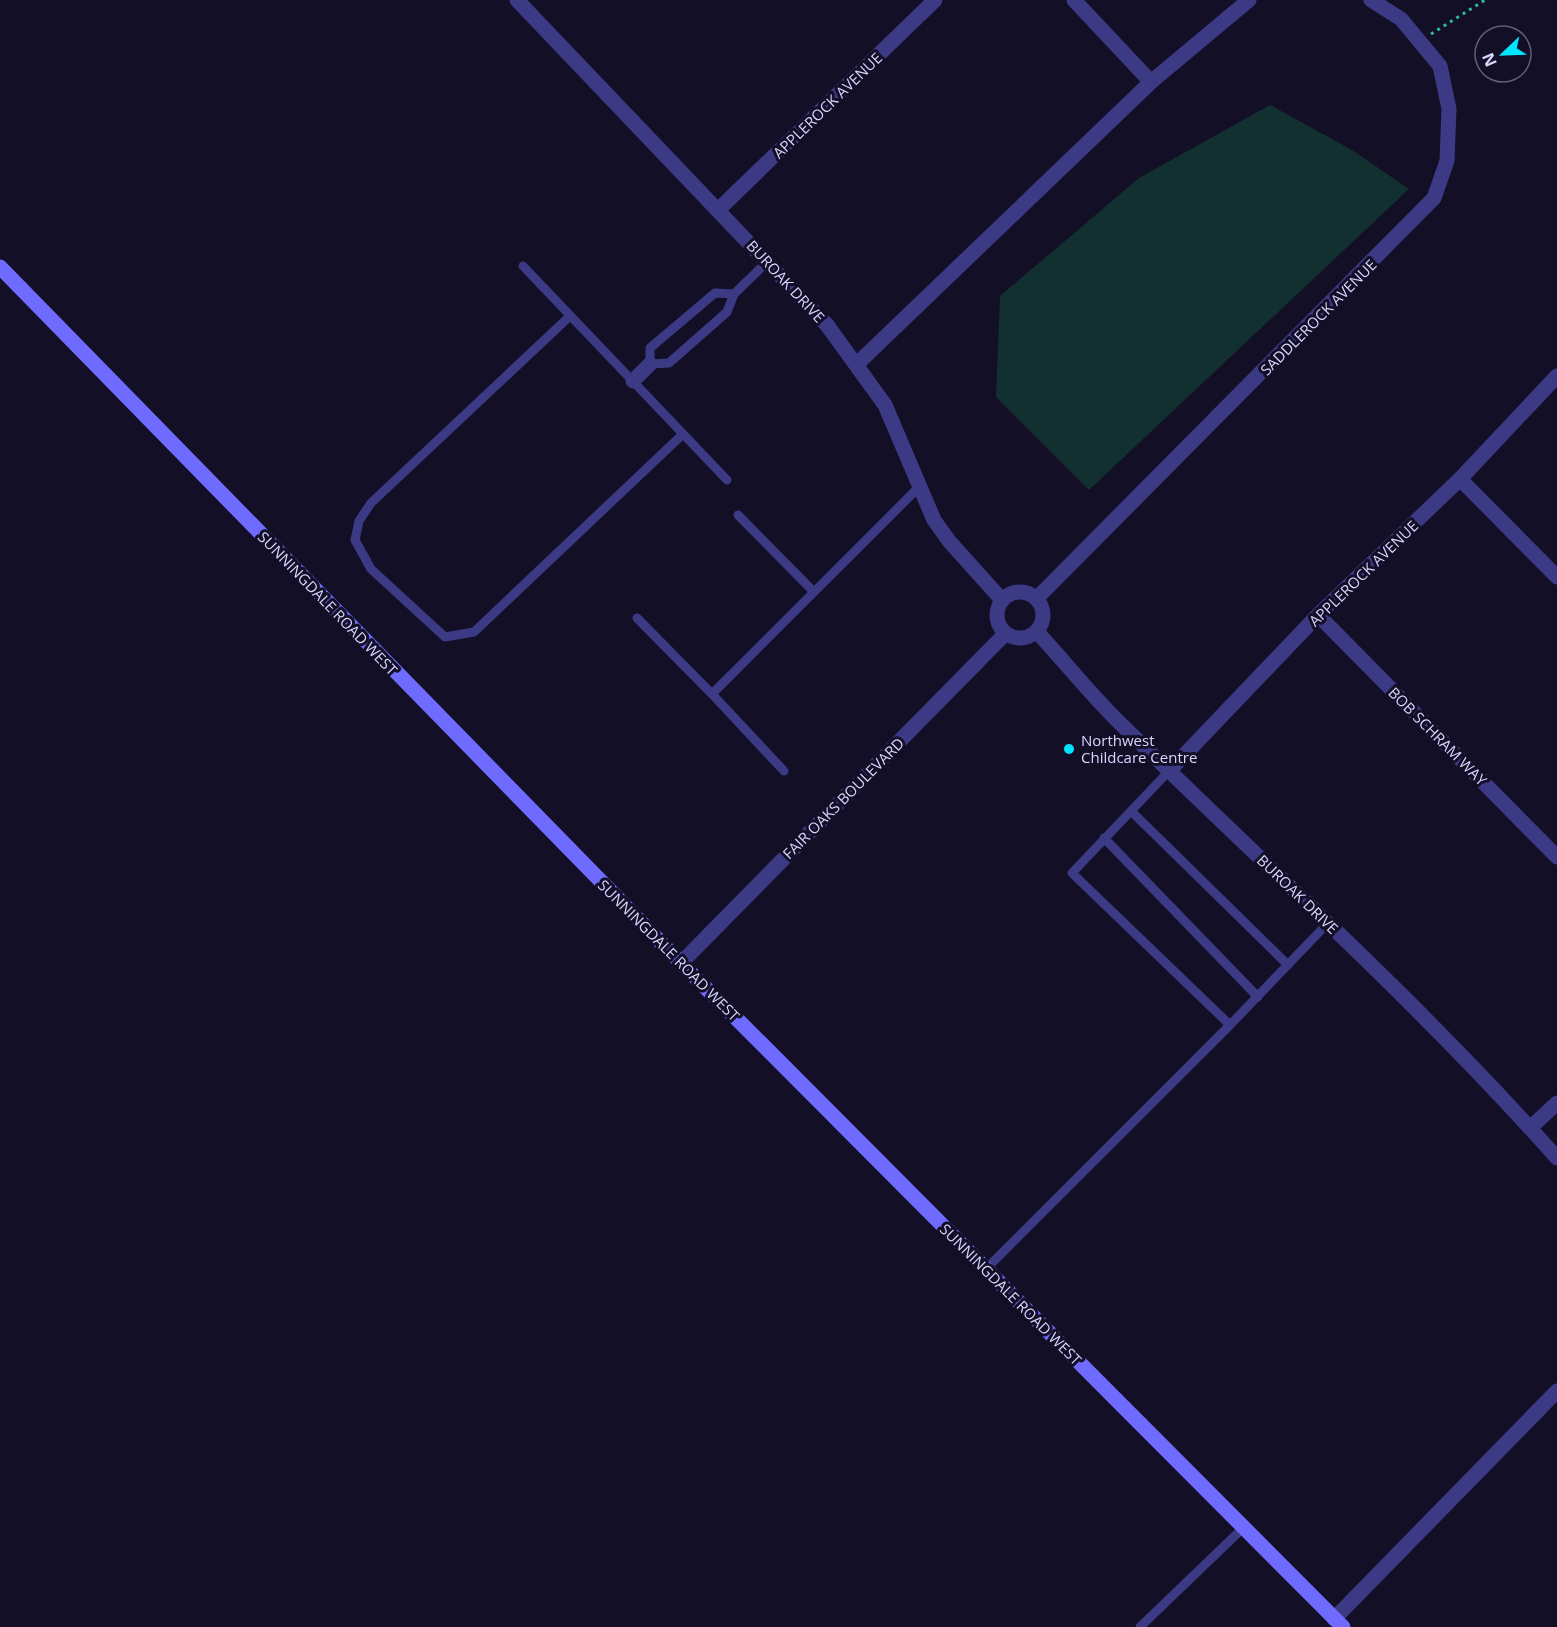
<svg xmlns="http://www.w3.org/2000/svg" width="1557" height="1627" viewBox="0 0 1557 1627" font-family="'Open Sans',sans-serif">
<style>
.green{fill:#12302f}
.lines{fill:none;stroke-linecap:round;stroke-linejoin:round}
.path{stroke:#2fb8b0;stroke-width:3;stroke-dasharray:3 4.5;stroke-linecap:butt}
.service{stroke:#3d3a85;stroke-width:9}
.minor{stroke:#3d3a85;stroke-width:15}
.tertiary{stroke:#3d3a85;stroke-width:15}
.secondary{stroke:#6f6bff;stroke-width:15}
.poi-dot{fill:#00e5ff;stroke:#130f26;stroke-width:2}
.labels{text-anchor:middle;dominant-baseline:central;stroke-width:6;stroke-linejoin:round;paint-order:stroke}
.street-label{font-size:15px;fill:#d9d4ff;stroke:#130f26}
.poi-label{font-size:15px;fill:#d9d4ff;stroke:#130f26;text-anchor:start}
</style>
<rect width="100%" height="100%" fill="#130f26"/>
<path class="green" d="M 1270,105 L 1352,150 L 1409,189 L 1089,490 L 996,397 L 1000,296 L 1139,178 Z"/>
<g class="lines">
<path class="path" d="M 1431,34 L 1485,0"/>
<path class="service" d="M 523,266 L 727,480
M 734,294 L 715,293 L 650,348 L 650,364 L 669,363 L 727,312 L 734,294 L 768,261
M 570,316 L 371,503 L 359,521 L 355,540 L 371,569 L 445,637 L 474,632 L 683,434
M 738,515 L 814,592
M 637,618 L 712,694
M 1170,770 L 1072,873 L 1230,1025 L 1328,923
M 784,771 L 712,694 L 918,488
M 1131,811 L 1288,965
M 1104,838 L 1258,997
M 986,1269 L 1230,1025
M 1140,1627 L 1243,1528"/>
<path class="minor" d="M 1074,0 L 1151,82
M 718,210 L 935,0
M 857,364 L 1151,82 L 1249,0
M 633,381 L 650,364
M 1460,479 L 1557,577
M 1037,598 L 1434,198 L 1447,161 L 1449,109 L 1440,66 L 1401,19 L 1371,0
M 1318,615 L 1557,857
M 1170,770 L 1318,615 L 1460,479 L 1557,376
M 1530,1128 L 1557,1103"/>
<path class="tertiary" d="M 517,0 L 827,325 L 885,405 L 934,520 L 949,541 L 1002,600
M997 615a23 23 0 1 1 46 0a23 23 0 1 1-46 0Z
M 1037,632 C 1067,664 1094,699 1126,729 C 1271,871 1422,1006 1557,1158
M 681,963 L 1006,633
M 1334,1619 L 1557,1391"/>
<path class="secondary" d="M 0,267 L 681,963 L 1343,1627"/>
</g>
<circle class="poi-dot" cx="1069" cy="749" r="6"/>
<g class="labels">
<g class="street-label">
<text transform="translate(827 105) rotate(-44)">APPLEROCK AVENUE</text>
<text transform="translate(786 281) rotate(47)">BUROAK DRIVE</text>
<text transform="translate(1318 317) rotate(-45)">SADDLEROCK AVENUE</text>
<text transform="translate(1363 573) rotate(-44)">APPLEROCK AVENUE</text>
<text transform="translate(328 603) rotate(46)">SUNNINGDALE ROAD WEST</text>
<text transform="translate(1438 736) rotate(45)">BOB SCHRAM WAY</text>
<text transform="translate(843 798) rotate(-45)">FAIR OAKS BOULEVARD</text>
<text transform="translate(1298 894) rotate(44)">BUROAK DRIVE</text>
<text transform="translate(669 950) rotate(45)">SUNNINGDALE ROAD WEST</text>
<text transform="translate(1011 1294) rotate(45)">SUNNINGDALE ROAD WEST</text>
</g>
<g class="poi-label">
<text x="1081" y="740">Northwest<tspan x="1081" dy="17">Childcare Centre</tspan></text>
</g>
</g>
<g transform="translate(1503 54) rotate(247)"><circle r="28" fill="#130f26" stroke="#625e7d" stroke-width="1.5"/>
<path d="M0-4.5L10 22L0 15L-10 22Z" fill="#00e5ff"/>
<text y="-9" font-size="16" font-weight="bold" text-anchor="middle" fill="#d9d4ff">N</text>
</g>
</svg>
